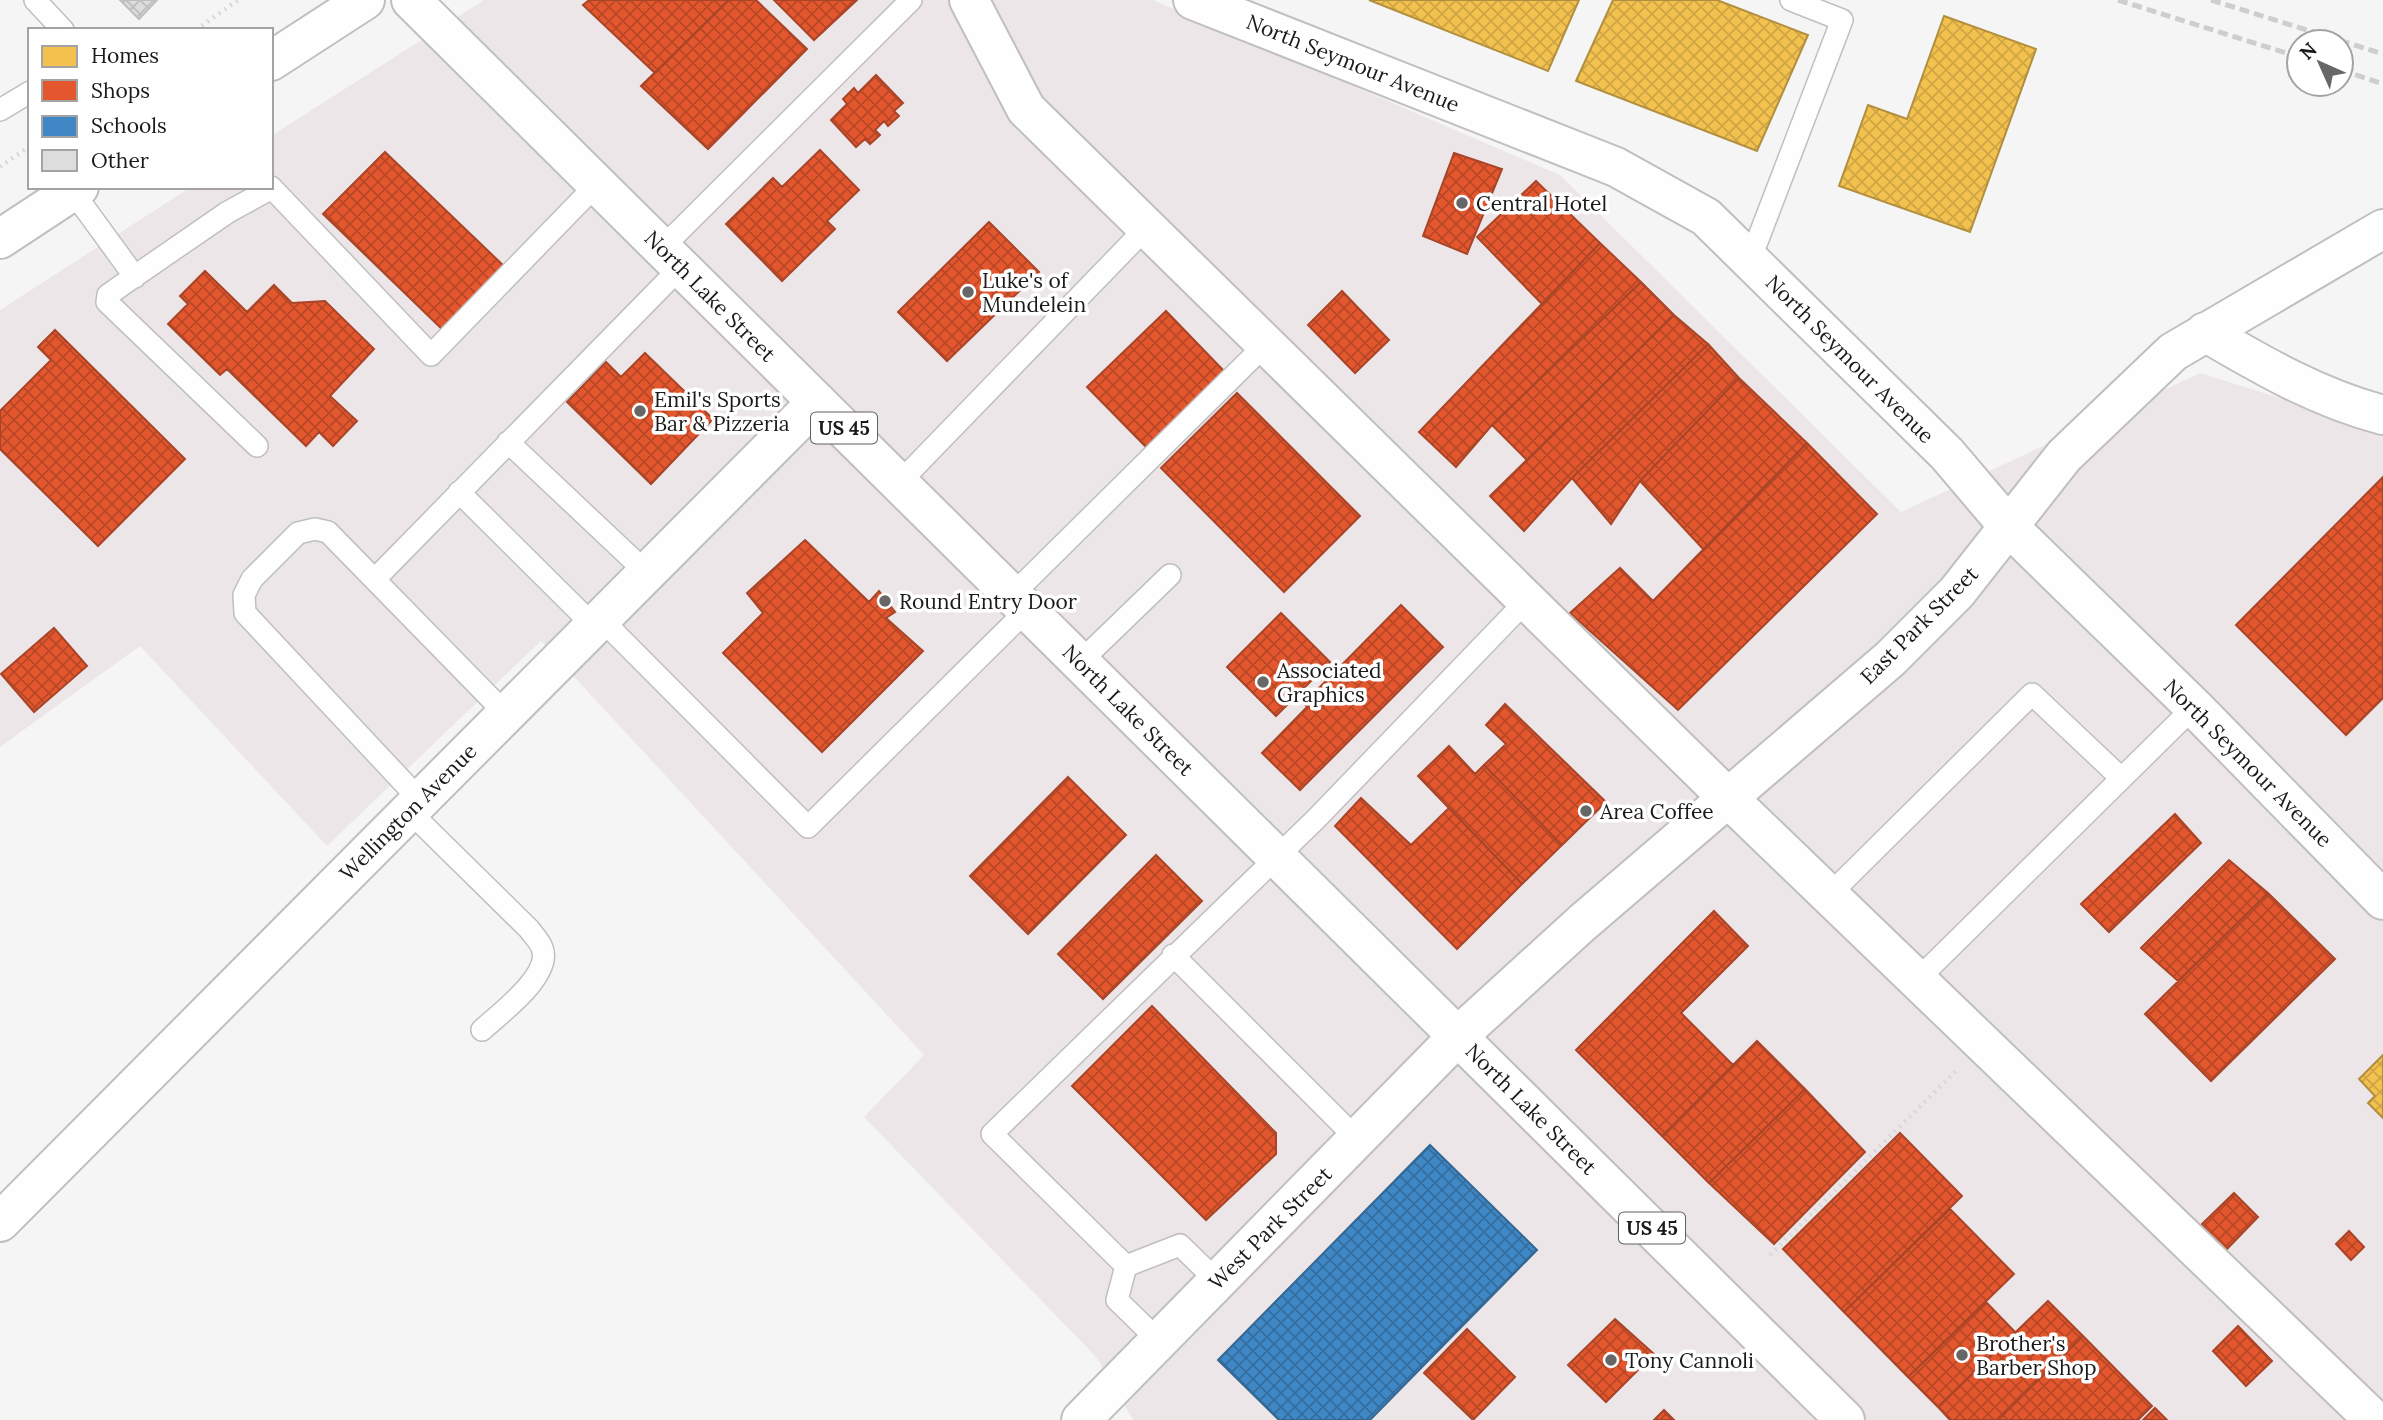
<svg xmlns="http://www.w3.org/2000/svg" width="2383" height="1420" viewBox="0 0 2383 1420" font-family="Lora,serif">
<style>
.built{fill:#ede6e9}
.homes{fill:url(#homes-cross-hatch);stroke:#b28f3f;stroke-width:2}
.shops{fill:url(#shops-cross-hatch);stroke:#a84528;stroke-width:2}
.schools{fill:url(#schools-cross-hatch);stroke:#346792;stroke-width:2}
.building{fill:url(#building-cross-hatch);stroke:#c0bfbf;stroke-width:2}
.lines{fill:none;stroke-linecap:round;stroke-linejoin:round}
.service-casing{stroke:#c0bfc0;stroke-width:24}
.minor-casing{stroke:#c0bfc0;stroke-width:42}
.tertiary-casing{stroke:#c0bfc0;stroke-width:42}
.secondary-casing{stroke:#c0bfc0;stroke-width:42}
.primary-casing{stroke:#c0bfc0;stroke-width:42}
.path{stroke:#d8d8d8;stroke-width:4.5;stroke-dasharray:2 5;stroke-linecap:butt}
.service{stroke:#fefefe;stroke-width:21}
.minor{stroke:#fefefe;stroke-width:38}
.tertiary{stroke:#fefefe;stroke-width:38}
.secondary{stroke:#fefefe;stroke-width:38}
.primary{stroke:#fefefe;stroke-width:38}
.rail{stroke:#cfcece;stroke-width:5;stroke-dasharray:10 5;stroke-linecap:butt}
.poi-dot{fill:#686767;stroke:#fff;stroke-width:2.5}
.labels{text-anchor:middle;dominant-baseline:central;stroke-width:7;stroke-linejoin:round;paint-order:stroke}
.shield{fill:#fff;stroke:#5f5f5f;stroke-width:2}
.shield-label{font-size:19px;font-weight:bold;fill:#1b1a1b}
.street-label{font-size:21px;fill:#1b1a1b;stroke:#fff}
.poi-label{font-size:21px;fill:#1b1a1b;stroke:#fff;text-anchor:start}
</style>
<defs>
<pattern id="homes-cross-hatch" width="8" height="8" patternUnits="userSpaceOnUse" patternTransform="scale(1.75)"><rect width="8" height="8" fill="#f2c14e"/><path d="M0 0l8 8M0 8l8-8" fill="none" stroke="#cfa544"/></pattern>
<pattern id="shops-cross-hatch" width="8" height="8" patternUnits="userSpaceOnUse" patternTransform="scale(1.75)"><rect width="8" height="8" fill="#e4572e"/><path d="M0 0l8 8M0 8l8-8" fill="none" stroke="#b84726"/></pattern>
<pattern id="schools-cross-hatch" width="8" height="8" patternUnits="userSpaceOnUse" patternTransform="scale(1.75)"><rect width="8" height="8" fill="#3f88c5"/><path d="M0 0l8 8M0 8l8-8" fill="none" stroke="#346e9f"/></pattern>
<pattern id="building-cross-hatch" width="8" height="8" patternUnits="userSpaceOnUse" patternTransform="scale(1.75)"><rect width="8" height="8" fill="#dedddd"/><path d="M0 0l8 8M0 8l8-8" fill="none" stroke="#bebdbd"/></pattern>
</defs>
<rect width="100%" height="100%" fill="#f6f5f5"/>
<path class="built" d="M 484,0 L 1153,0 L 1560,175 L 1901,512 L 2200,373 L 2383,430 L 2383,1420 L 1133,1420 L 1097,1358 L 864,1117 L 924,1055 L 541,641 L 327,846 L 140,646 L 0,747 L 0,310 L 191,187 L 271,187 L 271,136 Z"/>
<path class="homes" d="M 1369,0 L 1579,0 L 1548,71 Z
M 1613,0 L 1717,0 L 1808,35 L 1757,151 L 1576,81 Z
M 1944,16 L 2036,49 L 1970,232 L 1839,186 L 1868,105 L 1907,119 Z
M 2383,1055 L 2383,1118 L 2368,1103 L 2375,1096 L 2359,1079 Z"/>
<path class="shops" d="M 589,0 L 729,0 L 655,73 L 583,5 Z
M 729,0 L 756,0 L 807,49 L 708,149 L 641,86 Z
M 774,0 L 857,0 L 814,40 Z
M 876,75 L 903,103 L 894,111 L 899,116 L 888,126 L 884,121 L 875,130 L 880,135 L 870,144 L 865,139 L 856,147 L 831,120 L 847,104 L 843,99 L 854,88 L 858,93 Z
M 820,150 L 859,190 L 827,221 L 835,229 L 782,281 L 726,224 L 773,178 L 782,187 Z
M 385,152 L 507,269 L 444,331 L 323,214 Z
M 1454,153 L 1502,169 L 1467,254 L 1423,236 Z
M 1536,181 L 1600,243 L 1542,304 L 1477,237 Z
M 989,222 L 1039,272 L 947,361 L 898,312 Z
M 1600,243 L 1641,282 L 1492,425 L 1456,467 L 1419,432 Z
M 205,271 L 247,312 L 274,285 L 292,303 L 325,301 L 374,349 L 330,396 L 357,421 L 333,446 L 319,432 L 306,446 L 227,369 L 220,375 L 168,324 L 188,304 L 180,296 Z
M 1641,282 L 1674,315 L 1527,460 L 1492,425 Z
M 1342,291 L 1389,340 L 1355,373 L 1308,325 Z
M 1166,311 L 1224,371 L 1146,447 L 1087,387 Z
M 1674,315 L 1708,344 L 1572,478 L 1524,531 L 1490,496 Z
M 55,330 L 185,459 L 98,546 L 0,449 L 0,411 L 51,360 L 38,347 Z
M 1708,344 L 1739,378 L 1640,481 L 1611,524 L 1572,478 Z
M 645,353 L 713,419 L 651,484 L 567,402 L 606,362 L 621,377 Z
M 1739,378 L 1807,443 L 1704,550 L 1640,481 Z
M 1237,393 L 1360,516 L 1284,592 L 1161,468 Z
M 1807,443 L 1877,514 L 1678,710 L 1570,613 L 1620,568 L 1653,601 Z
M 2383,477 L 2383,698 L 2346,735 L 2236,625 Z
M 805,540 L 869,602 L 879,591 L 895,612 L 886,618 L 923,651 L 822,752 L 723,653 L 763,613 L 747,593 Z
M 1401,605 L 1443,647 L 1300,790 L 1262,753 L 1307,707 L 1304,703 Z
M 1281,613 L 1330,662 L 1276,716 L 1227,667 Z
M 54,628 L 87,666 L 34,712 L 1,674 Z
M 1505,704 L 1606,802 L 1562,845 L 1484,765 L 1506,744 L 1486,725 Z
M 1449,746 L 1475,774 L 1484,765 L 1562,845 L 1522,884 L 1418,776 Z
M 1068,777 L 1126,835 L 1028,934 L 970,876 Z
M 1361,798 L 1411,845 L 1449,808 L 1522,884 L 1457,949 L 1335,826 Z
M 2175,814 L 2201,843 L 2109,932 L 2081,904 Z
M 1156,855 L 1202,901 L 1103,999 L 1058,954 Z
M 2229,860 L 2268,893 L 2178,981 L 2141,948 Z
M 2268,893 L 2335,959 L 2211,1081 L 2145,1014 Z
M 1714,911 L 1748,946 L 1681,1013 L 1733,1065 L 1662,1136 L 1576,1050 Z
M 1152,1006 L 1276,1133 L 1276,1154 L 1206,1220 L 1072,1086 Z
M 1757,1041 L 1805,1089 L 1709,1183 L 1662,1136 Z
M 1805,1089 L 1865,1152 L 1774,1244 L 1709,1183 Z
M 1900,1133 L 1962,1196 L 1844,1312 L 1783,1249 Z
M 2234,1193 L 2258,1217 L 2226,1250 L 2201,1225 Z
M 1950,1209 L 2014,1274 L 1908,1377 L 1844,1312 Z
M 2349,1231 L 2364,1247 L 2351,1260 L 2336,1244 Z
M 2048,1301 L 2083,1336 L 1998,1420 L 1950,1420 L 1938,1407 Z
M 1986,1302 L 2015,1332 L 1938,1407 L 1908,1377 Z
M 1615,1319 L 1654,1354 L 1606,1402 L 1568,1365 Z
M 2238,1326 L 2272,1361 L 2246,1386 L 2213,1351 Z
M 1467,1329 L 1515,1377 L 1473,1420 L 1424,1373 Z
M 2083,1336 L 2152,1406 L 2138,1420 L 1998,1420 Z
M 2155,1408 L 2167,1420 L 2143,1420 Z
M 1664,1410 L 1674,1420 L 1654,1420 Z"/>
<path class="schools" d="M 1430,1145 L 1537,1250 L 1370,1420 L 1279,1420 L 1218,1360 Z"/>
<path class="building" d="M 120,0 L 157,0 L 139,19 Z"/>
<g class="lines">
<g class="service-casing">
<path id="service" d="M 35,0 L 63,30
M 0,110 L 30,92
M 271,187 L 431,355 L 597,184
M 73,192 L 135,277
M 661,249 L 911,0
M 1750,260 L 1842,20 L 1791,0
M 508,442 L 647,573
M 257,446 L 107,302 L 108,295 L 122,285 L 228,212 L 272,188
M 899,483 L 1147,227
M 459,492 L 594,626
M 376,578 L 681,267
M 1012,595 L 1266,344
M 601,619 L 808,827 L 1027,610
M 1080,662 L 1170,575
M 420,800 L 245,613 L 244,595 L 252,579 L 298,533 L 315,529 L 328,532 L 506,714
M 409,811 L 529,929 C 533,935 540,941 542,948 C 553,975 499,1014 482,1030
M 1829,895 L 2032,694 L 2121,778
M 1173,955 L 1357,1139
M 1917,980 L 2194,707
M 1126,1266 L 992,1134 L 1316,819 L 1527,600
M 1126,1266 L 1180,1245 L 1217,1281
M 1126,1266 L 1117,1300 L 1159,1341"/>
</g>
<g class="minor-casing">
<path id="minor" d="M 969,0 L 1026,109 L 1728,798 L 2374,1420
M 2205,332 C 2263,366 2318,398 2383,415
M 0,1222 L 817,402
M 1081,1420 L 1458,1036 L 1582,923 L 1890,659 L 1957,592 L 2064,456 L 2173,352 L 2383,229"/>
</g>
<g class="tertiary-casing">
<path id="tertiary" d="M 1193,0 L 1616,167 L 1706,217 L 1947,454 L 2009,527 L 2194,707 L 2383,900"/>
</g>
<g class="secondary-casing">
<path id="secondary" d="M 271,61 L 365,0
M 0,239 L 79,187"/>
</g>
<g class="primary-casing">
<path id="primary" d="M 411,0 L 1845,1420"/>
</g>
<path class="path" d="M 196,30 L 238,0
M 0,167 L 30,146
M 1770,1255 L 1956,1071"/>
<use href="#service" class="service"/>
<use href="#minor" class="minor"/>
<use href="#tertiary" class="tertiary"/>
<use href="#secondary" class="secondary"/>
<use href="#primary" class="primary"/>
<path class="rail" d="M 2118,0 L 2299,57
M 2211,0 L 2383,54
M 2341,70 L 2383,84"/>
</g>
<g class="poi-dot">
<circle cx="1462" cy="203" r="7"/>
<circle cx="968" cy="292" r="7"/>
<circle cx="640" cy="411" r="7"/>
<circle cx="885" cy="601" r="7"/>
<circle cx="1263" cy="682" r="7"/>
<circle cx="1586" cy="811" r="7"/>
<circle cx="1962" cy="1355" r="7"/>
<circle cx="1611" cy="1360" r="7"/>
</g>
<g class="labels">
<g class="shield">
<rect x="811" y="412.5" width="66" height="31" rx="5"/>
<rect x="1619" y="1212.5" width="66" height="31" rx="5"/>
</g>
<g class="shield-label">
<text x="844" y="428">US 45</text>
<text x="1652" y="1228">US 45</text>
</g>
<g class="street-label">
<text transform="translate(1353 63) rotate(22)">North Seymour Avenue</text>
<text transform="translate(710 296) rotate(45)">North Lake Street</text>
<text transform="translate(1850 359) rotate(45)">North Seymour Avenue</text>
<text transform="translate(1919 625) rotate(-45)">East Park Street</text>
<text transform="translate(1128 710) rotate(45)">North Lake Street</text>
<text transform="translate(2248 763) rotate(45)">North Seymour Avenue</text>
<text transform="translate(408 812) rotate(-45)">Wellington Avenue</text>
<text transform="translate(1531 1109) rotate(45)">North Lake Street</text>
<text transform="translate(1270 1228) rotate(-45)">West Park Street</text>
</g>
<g class="poi-label">
<text x="1476" y="203">Central Hotel</text>
<text x="982" y="280">Luke's of<tspan x="982" dy="24">Mundelein</tspan></text>
<text x="654" y="399">Emil's Sports<tspan x="654" dy="24">Bar &amp; Pizzeria</tspan></text>
<text x="899" y="601">Round Entry Door</text>
<text x="1277" y="670">Associated<tspan x="1277" dy="24">Graphics</tspan></text>
<text x="1600" y="811">Area Coffee</text>
<text x="1976" y="1343">Brother's<tspan x="1976" dy="24">Barber Shop</tspan></text>
<text x="1625" y="1360">Tony Cannoli</text>
</g>
</g>
<rect x="28" y="28" width="245" height="161" fill="#ffffff" stroke="#a4a3a4" stroke-width="2"/>
<rect x="42" y="46" width="35" height="21" fill="#f2c14e" stroke="#a4a3a4" stroke-width="2"/>
<text x="91" y="63" font-size="21" fill="#1b1a1b">Homes</text>
<rect x="42" y="80" width="35" height="21" fill="#e4572e" stroke="#a4a3a4" stroke-width="2"/>
<text x="91" y="98" font-size="21" fill="#1b1a1b">Shops</text>
<rect x="42" y="116" width="35" height="21" fill="#3f88c5" stroke="#a4a3a4" stroke-width="2"/>
<text x="91" y="133" font-size="21" fill="#1b1a1b">Schools</text>
<rect x="42" y="150" width="35" height="21" fill="#dedddd" stroke="#a4a3a4" stroke-width="2"/>
<text x="91" y="168" font-size="21" fill="#1b1a1b">Other</text>
<g transform="translate(2320 63) rotate(315)"><circle r="33" fill="#ffffff" stroke="#a4a3a4" stroke-width="2"/>
<path d="M0-5L12 26L0 18L-12 26Z" fill="#686767"/>
<text y="-10" font-size="19" font-weight="bold" text-anchor="middle" fill="#1b1a1b">N</text>
</g>
</svg>
